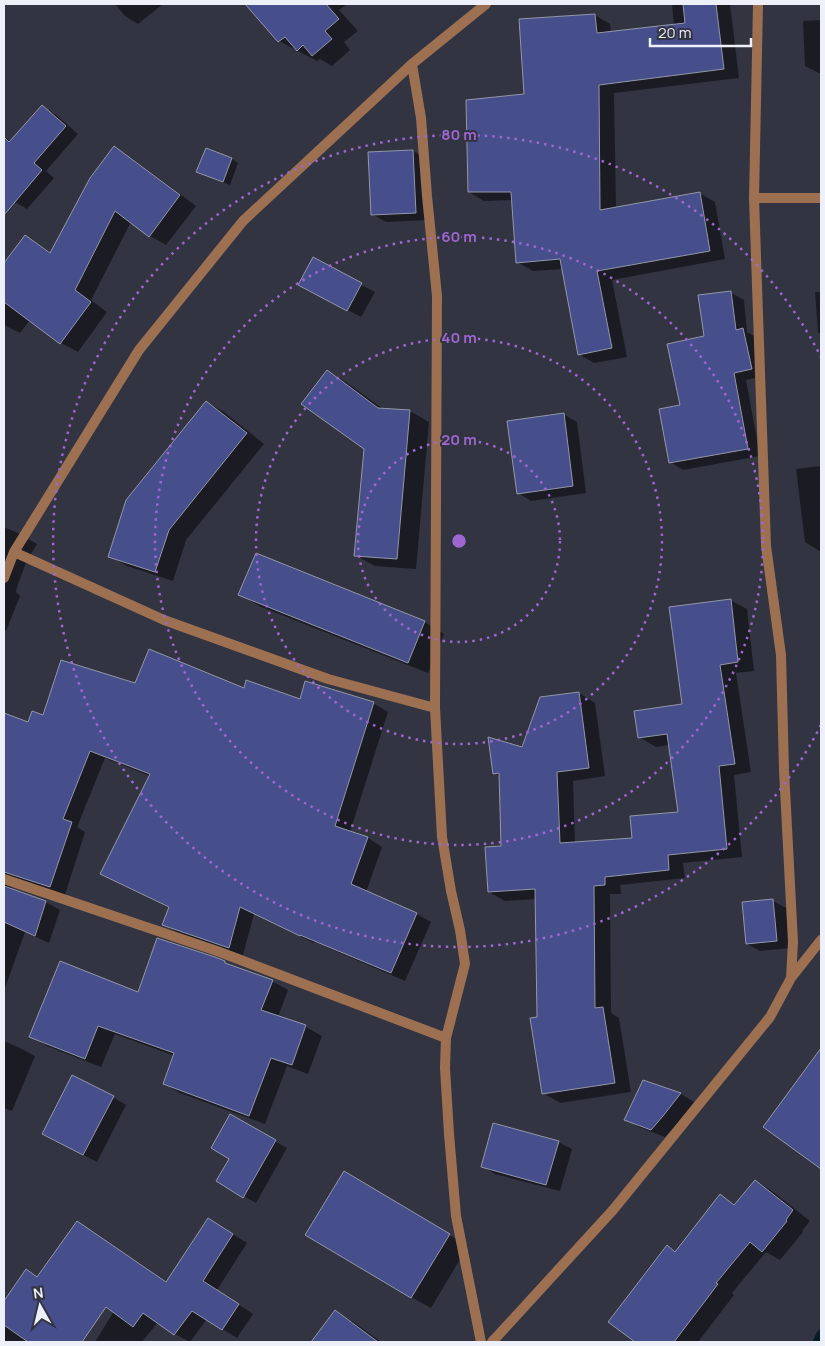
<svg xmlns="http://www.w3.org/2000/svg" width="825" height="1346" viewBox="0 0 825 1346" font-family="Manrope,sans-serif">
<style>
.shadow{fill:#0007}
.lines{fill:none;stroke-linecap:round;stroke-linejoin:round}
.stream{stroke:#051d2a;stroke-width:10}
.building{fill:#474e8c;stroke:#9397a7}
.street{stroke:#9d7052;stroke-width:10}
.ring{fill:none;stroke:#9e67d0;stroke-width:2.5;stroke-dasharray:2.5 5}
.centre{fill:#9e67d0;stroke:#323442;stroke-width:2.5}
.ring-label{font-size:15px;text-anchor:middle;font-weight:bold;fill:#9e67d0;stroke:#323442;stroke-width:4;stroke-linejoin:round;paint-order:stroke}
</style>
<rect width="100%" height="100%" fill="#323442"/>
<path class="shadow" d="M 115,4 L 163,4 L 138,24 L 125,16 Z
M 247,4 L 347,4 L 339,10 L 358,31 L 344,42 L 350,50 L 332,66 L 320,59 L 317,61 L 279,41 Z
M 672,4 L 730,4 L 739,78 L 614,93 L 616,208 L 699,193 L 715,202 L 725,259 L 612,280 L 627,357 L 594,363 L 579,354 L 563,269 L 533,271 L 517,262 L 513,200 L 484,201 L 469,192 L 526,95 L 595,15 L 610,24 L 611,33 L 674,26 Z
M 821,20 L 821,73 L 819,73 L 805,66 L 803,21 Z
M 42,107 L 55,114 L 78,134 L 46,171 L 54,178 L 27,209 L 15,202 L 4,192 L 4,137 L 11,141 Z
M 114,148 L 131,158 L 196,206 L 166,245 L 150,236 L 131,222 L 91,300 L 107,312 L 78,352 L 61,343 L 30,320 L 20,333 L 4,325 L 4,259 L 7,261 L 26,236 L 51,253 Z
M 206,150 L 232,159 L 238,163 L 230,185 L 204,175 L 198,172 Z
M 413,151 L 426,159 L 429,220 L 386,222 L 372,214 Z
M 313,259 L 375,292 L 361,317 L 313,292 Z
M 815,292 L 821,292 L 821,334 L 818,332 Z
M 731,293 L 744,300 L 747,332 L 756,337 L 764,376 L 746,380 L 760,456 L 683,470 L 670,462 L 681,406 Z
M 327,371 L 346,382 L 383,409 L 410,411 L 429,422 L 416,569 L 375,566 L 355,555 L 365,448 Z
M 207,402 L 224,412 L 264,444 L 186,540 L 173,581 L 127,566 L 109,556 Z
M 563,414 L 577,422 L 586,493 L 531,501 L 518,493 Z
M 821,466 L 821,552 L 805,542 L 796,469 Z
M 4,527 L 18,533 L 37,544 L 27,560 L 17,587 L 16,592 L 20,596 L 6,631 L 4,630 Z
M 256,555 L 425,622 L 444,634 L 428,673 L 259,606 L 240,594 Z
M 730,600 L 747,609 L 754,671 L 736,673 L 751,772 L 734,775 L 742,857 L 683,863 L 685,878 L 620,885 L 621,894 L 610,894 L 611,1013 L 619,1018 L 631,1092 L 560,1103 L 543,1093 L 538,1018 L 537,899 L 505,901 L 489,892 L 502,848 L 501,777 L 494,773 L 523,749 L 579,693 L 595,703 L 605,776 L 573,781 L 575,843 L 634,839 L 679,813 L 670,745 L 656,747 L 639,737 L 683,706 Z
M 136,685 L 245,689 L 301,700 L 373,703 L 388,712 L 350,832 L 368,838 L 382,847 L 366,892 L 417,914 L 431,922 L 405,981 L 315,942 L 314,943 L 254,914 L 243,955 L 178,933 L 164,925 L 170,908 L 116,882 L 102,874 L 150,776 L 105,758 L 77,827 L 85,832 L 65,895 L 12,885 L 11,890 L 46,902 L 60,910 L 49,943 L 25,932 L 4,991 L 4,714 L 29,723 Z
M 773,901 L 786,908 L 790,948 L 760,951 L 747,944 Z
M 225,963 L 272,981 L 288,990 L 278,1017 L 306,1027 L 322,1036 L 308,1074 L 287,1066 L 265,1124 L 180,1093 L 164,1084 L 175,1056 L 115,1034 L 101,1067 L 47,1046 L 31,1037 L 138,993 Z
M 4,1041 L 20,1048 L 35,1056 L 12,1111 L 4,1108 Z
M 821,1051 L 821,1167 L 765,1126 Z
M 643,1082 L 681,1094 L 694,1102 L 677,1124 L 665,1137 L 639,1127 L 626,1119 Z
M 113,1097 L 126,1105 L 97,1162 L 44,1134 Z
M 230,1116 L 287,1148 L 256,1203 L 218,1181 L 231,1158 Z
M 558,1142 L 572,1149 L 560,1191 L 495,1174 L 482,1166 Z
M 756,1181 L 772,1191 L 810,1221 L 802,1231 L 803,1232 L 780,1260 L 766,1252 L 732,1293 L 734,1295 L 698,1342 L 637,1342 L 610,1322 L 667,1247 L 676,1252 L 721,1196 L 736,1205 Z
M 363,1184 L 468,1246 L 431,1308 L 411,1297 Z
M 77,1222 L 92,1231 L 167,1282 L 223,1228 L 247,1243 L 217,1290 L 253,1314 L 237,1338 L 207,1319 L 190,1342 L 175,1334 L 158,1322 L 142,1342 L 95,1342 L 114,1311 L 102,1303 L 71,1342 L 4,1342 L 4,1327 L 5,1325 L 4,1323 L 4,1303 L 26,1271 L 38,1278 Z
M 336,1312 L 355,1323 L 381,1342 L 313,1342 Z"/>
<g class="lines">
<path class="stream" d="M 818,1342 L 821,1335"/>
</g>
<path class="building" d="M 245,4 L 326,4 L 339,19 L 325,31 L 332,39 L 312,56 L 303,45 L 297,51 L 285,37 L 278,42 Z
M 683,4 L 716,4 L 724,69 L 599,85 L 600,210 L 700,192 L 710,251 L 597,271 L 612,348 L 578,355 L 560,259 L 516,263 L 511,192 L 468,192 L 466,100 L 524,94 L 519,19 L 595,14 L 597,33 L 685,23 Z
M 42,105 L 66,126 L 34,163 L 42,170 L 4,215 L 4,137 L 9,142 Z
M 114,146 L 180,195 L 149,237 L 115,211 L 75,290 L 91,302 L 60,344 L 4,302 L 4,263 L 25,235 L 50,253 L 90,178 Z
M 206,148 L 232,158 L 223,182 L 196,172 Z
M 413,150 L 416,213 L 371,215 L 368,152 Z
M 313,257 L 362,283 L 347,311 L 298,285 Z
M 731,291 L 736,330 L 743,328 L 752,369 L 734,373 L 748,449 L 669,463 L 659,409 L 680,405 L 667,344 L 704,336 L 698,295 Z
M 327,370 L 378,408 L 410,410 L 397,559 L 354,556 L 364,449 L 301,404 Z
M 206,401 L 247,433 L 169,530 L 155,572 L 108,557 L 126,500 Z
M 564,413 L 573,486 L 517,494 L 507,421 Z
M 256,553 L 425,621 L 408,663 L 238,595 Z
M 731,599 L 738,662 L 720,665 L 735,764 L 719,766 L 727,849 L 668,855 L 669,870 L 605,877 L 605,885 L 594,886 L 595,1008 L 603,1007 L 615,1083 L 542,1094 L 530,1018 L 537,1017 L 535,889 L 488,892 L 485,847 L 501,846 L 499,773 L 493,774 L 488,737 L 522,747 L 540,697 L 579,692 L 589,768 L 557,772 L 560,843 L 632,838 L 630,816 L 678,812 L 667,734 L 638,738 L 634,711 L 682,704 L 669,607 Z
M 149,649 L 244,688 L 246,680 L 300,699 L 305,681 L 374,702 L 335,826 L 368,837 L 351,884 L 417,913 L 391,973 L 300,935 L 300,936 L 240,907 L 229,948 L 162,925 L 169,907 L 100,874 L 150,774 L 90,751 L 63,819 L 72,822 L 50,887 L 4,872 L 4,713 L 28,722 L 32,711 L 43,715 L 61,660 L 135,683 Z
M 4,886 L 46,901 L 35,936 L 4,922 Z
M 773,899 L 777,941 L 746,944 L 742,902 Z
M 157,938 L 215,957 L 225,961 L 225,963 L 273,980 L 261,1010 L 306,1025 L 292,1065 L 271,1058 L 249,1116 L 163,1084 L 174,1053 L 98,1026 L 85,1059 L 29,1037 L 60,961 L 138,992 Z
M 821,1048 L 821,1169 L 763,1127 Z
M 72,1075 L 114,1096 L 83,1155 L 42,1134 Z
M 643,1080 L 681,1093 L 663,1116 L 651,1130 L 624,1120 Z
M 230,1114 L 276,1140 L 243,1198 L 216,1181 L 229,1159 L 211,1148 Z
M 493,1123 L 559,1141 L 546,1185 L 481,1167 Z
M 344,1171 L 450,1234 L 411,1298 L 305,1235 Z
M 755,1180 L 793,1210 L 786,1220 L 787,1221 L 762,1252 L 750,1242 L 716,1283 L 718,1284 L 674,1342 L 635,1342 L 608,1322 L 667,1245 L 675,1252 L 720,1194 L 734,1205 Z
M 208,1218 L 233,1234 L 203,1281 L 239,1304 L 222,1330 L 192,1311 L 174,1335 L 143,1313 L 133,1327 L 106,1307 L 82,1342 L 28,1342 L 4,1325 L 4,1301 L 26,1269 L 37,1277 L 77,1221 L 166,1282 Z
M 335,1310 L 378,1342 L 311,1342 Z"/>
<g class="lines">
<path class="street" d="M 412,64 L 421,118 L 427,196 L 437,296 L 435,708 L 442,837 L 451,891 L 460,930 L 465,964 L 446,1038 L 445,1068 L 449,1134 L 456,1216 L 481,1342
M 754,198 L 821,198
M 14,552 L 164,620 L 328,679 L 435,708
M 4,578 L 14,552 L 139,350 L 243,221 L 412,64 L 486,4
M 4,879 L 217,951 L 446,1038
M 791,978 L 821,940
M 492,1342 L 613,1210 L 770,1017 L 791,978 L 793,942 L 784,770 L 781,655 L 766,546 L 754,198 L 758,4"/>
</g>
<g class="ring">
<circle cx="459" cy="541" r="101"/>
<circle cx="459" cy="541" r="203"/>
<circle cx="459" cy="541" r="304"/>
<path d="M821 725A406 406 0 1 1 821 357"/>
</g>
<circle cx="459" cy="541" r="8" class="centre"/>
<g class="ring-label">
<text x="459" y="140">80 m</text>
<text x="459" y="242">60 m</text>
<text x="459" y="343">40 m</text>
<text x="459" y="445">20 m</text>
</g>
<rect width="825" height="1346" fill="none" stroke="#eef0f9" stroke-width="10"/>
<g transform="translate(40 1306) rotate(352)" stroke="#323442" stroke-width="4" paint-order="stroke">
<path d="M0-4L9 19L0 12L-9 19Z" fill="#eef0f9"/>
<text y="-8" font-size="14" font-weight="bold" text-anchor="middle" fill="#eef0f9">N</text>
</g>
<path d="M650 38v8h101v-8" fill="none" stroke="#eef0f9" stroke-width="2.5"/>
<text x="658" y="38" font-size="15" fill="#eef0f9" stroke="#323442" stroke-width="4" paint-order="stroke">20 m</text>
</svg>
